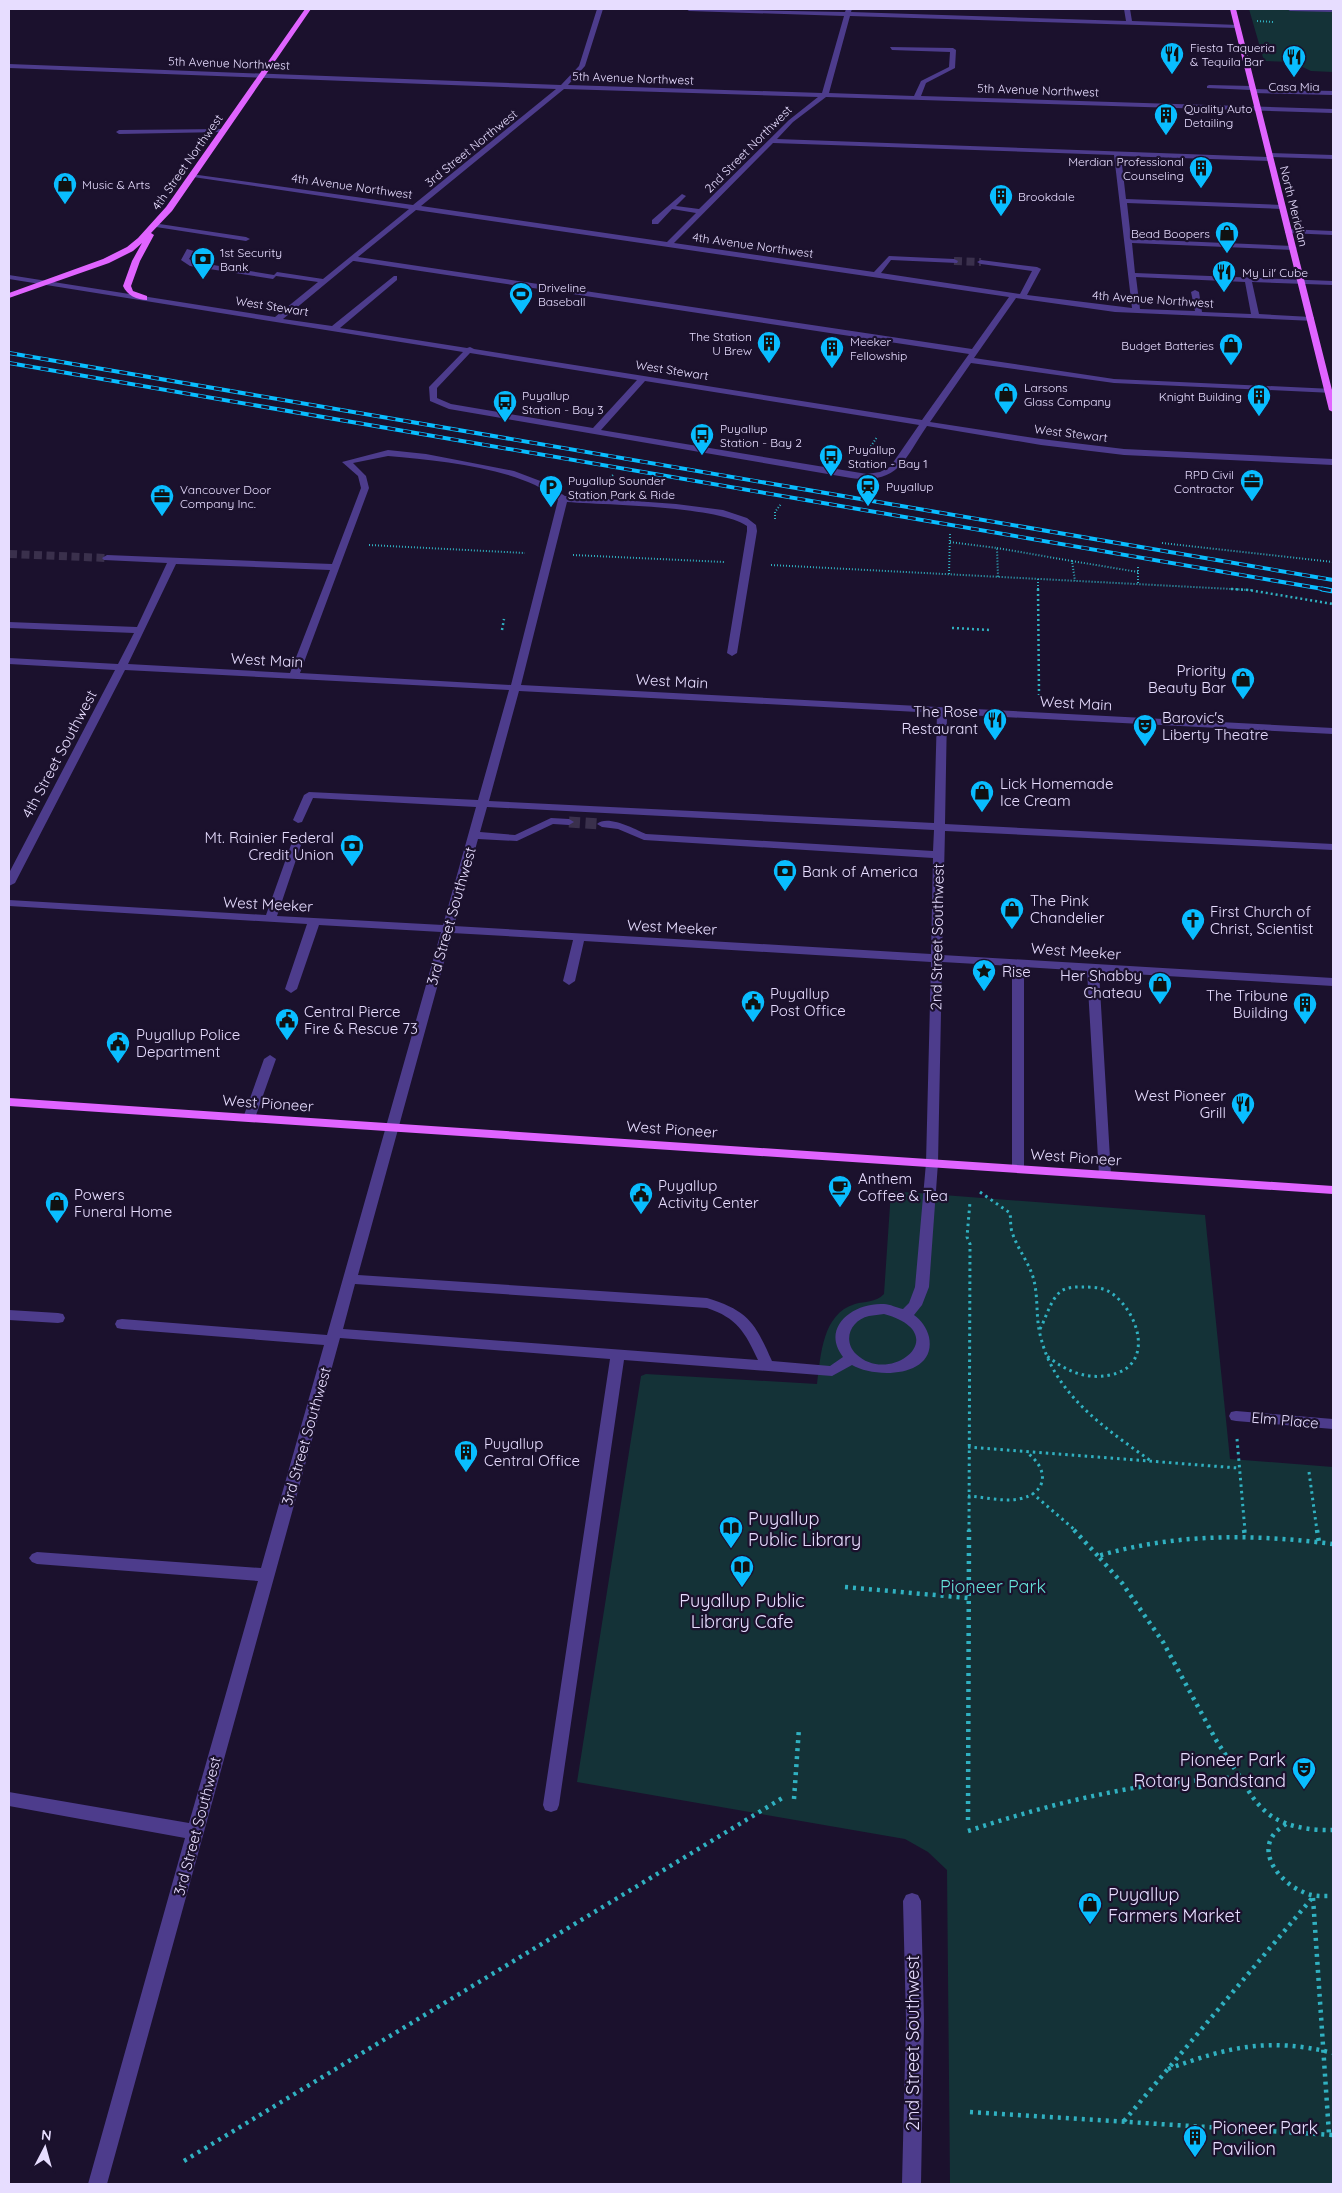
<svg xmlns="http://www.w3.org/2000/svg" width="1342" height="2193" viewBox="0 0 1342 2193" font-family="Quicksand,sans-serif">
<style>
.green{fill:#143237}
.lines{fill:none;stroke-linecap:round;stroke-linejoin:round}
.minor-tunnel-far2{stroke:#3a304c;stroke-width:7;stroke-dasharray:7 3;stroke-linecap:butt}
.minor-tunnel-far1{stroke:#3a304c;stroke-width:8;stroke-dasharray:8 4.5;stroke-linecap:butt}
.minor-tunnel{stroke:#3a304c;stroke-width:11;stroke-dasharray:11 5.5;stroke-linecap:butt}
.path-far3{stroke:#30b1c1;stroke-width:2;stroke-dasharray:1 2;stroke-linecap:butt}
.path-far2{stroke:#30b1c1;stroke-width:2.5;stroke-dasharray:2 3;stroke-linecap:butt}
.path-far1{stroke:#30b1c1;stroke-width:3;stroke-dasharray:2.5 4;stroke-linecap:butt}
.path{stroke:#30b1c1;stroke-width:4.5;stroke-dasharray:3 5;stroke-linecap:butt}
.minor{fill:#4d3c8c;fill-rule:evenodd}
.major{fill:#e064ff;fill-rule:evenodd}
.rail-far1-casing{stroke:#09bdff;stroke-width:4}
.rail-casing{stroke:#09bdff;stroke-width:5}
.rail-far1{stroke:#1b112d;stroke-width:2.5;stroke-dasharray:8;stroke-linecap:butt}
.rail{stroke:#1b112d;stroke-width:3;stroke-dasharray:9;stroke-linecap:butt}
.labels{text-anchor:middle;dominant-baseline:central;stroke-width:4.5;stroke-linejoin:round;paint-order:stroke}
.far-poi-label{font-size:12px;fill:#e7ddff;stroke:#1b112d;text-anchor:start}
.far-street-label{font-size:12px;fill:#e7ddff;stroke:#1b112d}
.street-label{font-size:15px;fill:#e7ddff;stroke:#1b112d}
.poi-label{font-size:15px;fill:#e7ddff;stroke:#1b112d;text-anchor:start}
.near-poi-label{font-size:18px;fill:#e7ddff;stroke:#1b112d;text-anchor:start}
.near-park-label{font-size:18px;fill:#66e3d9;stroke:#1b112d}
.near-street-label{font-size:18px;fill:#e7ddff;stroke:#1b112d}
</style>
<rect width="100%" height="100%" fill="#1b112d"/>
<path class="green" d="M 1249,9 L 1333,10 L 1333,72 L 1311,71 L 1292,62 L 1264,61 Z
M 891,1191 L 1205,1215 L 1230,1459 L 1333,1467 L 1333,2184 L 950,2184 L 947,1870 L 928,1852 L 905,1839 L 577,1782 L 641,1376 L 646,1374 L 817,1384 C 821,1355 822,1314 855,1304 C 865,1301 875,1303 884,1294 Z"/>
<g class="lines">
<path class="minor-tunnel-far2" d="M 954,261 L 960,261"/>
<path class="minor-tunnel-far1" d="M 954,261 L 981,262
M 9,554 L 107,558"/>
<path class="minor-tunnel" d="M 569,822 L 602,824"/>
<path class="path-far3" d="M 1257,21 L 1274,22
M 866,454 L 877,437
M 608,480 L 613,475
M 775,519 L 775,512 L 781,504
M 950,542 L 997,548 L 998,577
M 1162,543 L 1333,562
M 369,545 L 525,553
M 997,548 L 1072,561 L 1075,581
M 573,555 L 724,562
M 1072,561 L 1138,572
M 771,565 L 1251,590
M 1138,567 L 1138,584
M 949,574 L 950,534
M 1038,579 L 1038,590"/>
<path class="path-far2" d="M 1038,589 L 1039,695
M 1231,589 L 1249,590 L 1333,604
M 952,628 L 991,630
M 502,630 L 504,619"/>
<path class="path-far1" d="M 980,1192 L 1010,1213 C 1011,1219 1010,1226 1012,1232 C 1017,1248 1028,1261 1033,1277 C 1039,1297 1035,1318 1041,1338 C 1055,1395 1106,1429 1151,1461
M 1040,1329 C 1046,1318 1050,1301 1060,1292 C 1066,1287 1074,1287 1082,1287 C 1090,1287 1100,1287 1108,1291 C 1138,1308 1157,1366 1110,1375 C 1086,1380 1066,1371 1047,1356
M 1237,1439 L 1245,1531
M 968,1447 L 1238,1468
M 1309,1472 L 1317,1531
M 1032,1493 L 1076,1531
M 968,1496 C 984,1497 1003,1502 1019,1499 C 1049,1493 1049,1468 1026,1452
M 969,1531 L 970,1244 L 967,1237 L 970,1202"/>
<path class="path" d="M 1074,1530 L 1098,1556
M 1244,1530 L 1245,1536
M 1317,1530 L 1319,1542
M 845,1587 L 968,1598
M 1240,1777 C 1247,1788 1253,1800 1263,1809 C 1279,1826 1310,1831 1333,1830
M 794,1799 L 799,1728
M 968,1820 L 969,1530
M 1286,1824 C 1282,1827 1277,1830 1274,1834 C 1257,1856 1283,1884 1303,1892 C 1313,1897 1322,1896 1333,1896
M 968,1831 C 1031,1810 1095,1793 1160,1784 C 1187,1781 1213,1779 1240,1777 L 1216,1740 L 1163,1642 L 1122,1583 L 1098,1556 C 1176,1533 1253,1534 1333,1544
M 1313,1898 L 1329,2134
M 1168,2069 C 1228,2047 1269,2037 1333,2053
M 970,2112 L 1333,2135
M 1124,2121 L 1313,1897
M 184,2161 L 784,1797"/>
<path class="minor" d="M 597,9 L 603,9 L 585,66 L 568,85 L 822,93 L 844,16 L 689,11 L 686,9 L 845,12 L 846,9 L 852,9 L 851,12 L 1126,21 L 1124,9 L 1130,9 L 1132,21 L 1239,25 L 1237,28 L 850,16 L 829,93 L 914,96 L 921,81 L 949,67 L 950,52 L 892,50 L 890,47 L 953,48 L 956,50 L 955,68 L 926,83 L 921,96 L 1333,109 L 1333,113 L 826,97 L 793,122 L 777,139 L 1268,157 L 1266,155 L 1269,153 L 1333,155 L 1333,159 L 1271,157 L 1273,159 L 1270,161 L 1121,156 L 1126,199 L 1282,205 L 1286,207 L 1282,209 L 1127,203 L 1131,239 L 1293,246 L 1297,248 L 1293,250 L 1132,243 L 1135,273 L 1333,281 L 1333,285 L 1252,282 L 1259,314 L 1311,317 L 1314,317 L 1314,321 L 1115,312 L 1016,298 L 974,358 L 1114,379 L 1333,389 L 1333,393 L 1114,383 L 971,363 L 930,422 L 1041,439 L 1124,449 L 1333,459 L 1333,465 L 1124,455 L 1041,445 L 927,426 C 903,461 899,484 851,478 L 449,409 L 430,401 L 429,387 L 463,352 L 9,279 L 9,275 L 275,317 L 318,282 L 276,276 L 273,279 L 190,266 L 181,260 L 187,249 L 194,251 L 189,259 L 195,262 L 274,275 L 277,272 L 323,279 L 409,209 L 193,177 L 190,175 L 191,174 L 413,205 L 556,89 L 9,68 L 9,64 L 561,85 L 579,66 ZM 564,89 L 818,97 L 789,120 L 699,209 L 676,206 L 686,196 L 682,194 L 652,220 L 652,224 L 658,224 L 672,209 L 696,213 L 667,242 L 421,206 ZM 773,143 L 1114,155 L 1132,308 L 1027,295 L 1041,269 L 1037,267 L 981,260 L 977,262 L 981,264 L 1032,271 L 1020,294 L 881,273 L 891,260 L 957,263 L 958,261 L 954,259 L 889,256 L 874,272 L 674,243 ZM 416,210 L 1009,297 L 972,349 L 358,257 ZM 353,261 L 354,261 L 969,354 L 922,420 L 474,349 L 470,347 L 467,348 L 340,328 L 397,280 L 397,276 L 394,276 L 332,326 L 283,319 ZM 1136,277 L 1245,282 L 1251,314 L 1202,312 L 1199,292 L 1195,290 L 1191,292 L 1195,311 L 1140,309 ZM 470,353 L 637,380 L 593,428 L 451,404 L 437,398 L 437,388 ZM 645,381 L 919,425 L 890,467 L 880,472 L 867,474 L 601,430 Z
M 1287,9 L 1333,9 L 1333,12 L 1290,11 Z
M 1209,85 L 1252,86 L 1254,89 L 1333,91 L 1333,95 L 1253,93 L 1251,90 L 1207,88 L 1207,86 Z
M 225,129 L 225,131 L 223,132 L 119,134 L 116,132 L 119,130 Z
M 153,223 L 246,237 L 250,239 L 246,241 L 156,227 L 153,227 Z
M 1285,229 L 1333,231 L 1333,235 L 1288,233 L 1285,233 Z
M 388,450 L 426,454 L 514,471 L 543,482 L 565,496 L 676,504 L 723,510 L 747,518 L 756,525 L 757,531 L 737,653 L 732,656 L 727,653 L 747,531 L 747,526 C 718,506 606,505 567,502 L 521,685 L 1333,728 L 1333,734 L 947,714 L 945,824 L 1333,844 L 1333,850 L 945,831 L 942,955 L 1333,978 L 1333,986 L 1099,972 L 1111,1175 L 1105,1179 L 1099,1175 L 1087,971 L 1024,967 L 1024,1169 L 1018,1173 L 1012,1169 L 1012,966 L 942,962 L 938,1163 L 929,1287 L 922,1305 L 914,1315 C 921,1320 927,1328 929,1337 C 937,1377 876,1379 852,1365 L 832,1376 L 624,1360 L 559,1805 L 557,1810 L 551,1812 L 545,1810 L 543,1805 L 610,1359 L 340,1338 L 107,2184 L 88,2184 L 185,1838 L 9,1806 L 9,1792 L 189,1823 L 258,1581 L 37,1564 L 32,1562 L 29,1558 L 32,1554 L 37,1552 L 261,1568 L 324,1345 L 122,1329 L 117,1328 L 115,1324 L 117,1320 L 122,1319 L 327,1335 L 441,932 L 319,925 L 297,989 L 291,993 L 285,989 L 307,924 L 9,906 L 9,900 L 266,915 L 292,842 L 297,839 L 302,842 L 277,916 L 443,925 L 476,807 L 313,798 L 302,822 L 298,823 L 293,820 L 304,795 L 309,792 L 478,800 L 509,690 L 125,670 L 15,883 L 9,886 L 9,873 L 115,670 L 9,664 L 9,658 L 118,664 L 134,633 L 9,628 L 9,622 L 137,627 L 167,563 L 104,560 L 102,558 L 107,555 L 332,564 L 361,488 L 358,476 L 342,462 ZM 388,456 C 433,460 494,466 535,485 C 543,489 551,495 558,500 L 511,685 L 300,673 L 369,488 L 366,476 L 353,463 ZM 176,564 L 330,570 L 290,673 L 128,664 ZM 519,691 L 937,713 L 934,823 L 489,801 ZM 487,807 L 934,830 L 933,851 L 646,834 C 635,829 607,814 597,824 L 602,827 L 618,829 L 644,840 L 933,858 L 931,954 L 454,926 L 478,839 L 517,841 L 553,824 L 569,825 L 574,822 L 569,819 L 551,818 L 515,835 L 480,832 ZM 452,933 L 573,940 L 563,981 L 569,985 L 575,981 L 584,941 L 931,962 L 926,1163 L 915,1287 L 909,1303 L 903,1309 C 897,1308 890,1304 884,1304 C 854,1302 820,1327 843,1357 L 830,1366 L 772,1361 C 755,1323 749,1311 707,1298 L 358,1275 ZM 355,1284 L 707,1308 C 737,1318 745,1332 758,1360 L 343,1329 ZM 884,1314 C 956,1334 890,1387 856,1354 C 842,1340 851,1320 869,1316 C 874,1315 879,1315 884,1314 Z
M 270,1055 L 276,1059 L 255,1118 L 253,1121 L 245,1121 L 243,1118 L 264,1059 Z
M 9,1310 L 58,1313 L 63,1314 L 65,1318 L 63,1322 L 58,1323 L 9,1320 Z
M 1236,1411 L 1333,1419 L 1333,1429 L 1236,1421 L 1231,1420 L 1229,1416 L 1231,1412 Z
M 912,1893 L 918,1895 L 921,1901 L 924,2020 L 921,2184 L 902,2184 L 906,2020 L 903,1901 L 906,1895 Z"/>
<path class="major" d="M 305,9 L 311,9 L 172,211 L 151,233 L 154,235 L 140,261 L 131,286 L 133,291 L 147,296 L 147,300 C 137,300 127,295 123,286 L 132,261 L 142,243 L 133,251 L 109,263 L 9,298 L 9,293 L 103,259 L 127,247 L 138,238 L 166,207 Z
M 1230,9 L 1236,9 L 1333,394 L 1333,412 L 1329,410 Z
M 9,1098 L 1333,1186 L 1333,1194 L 9,1106 Z"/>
<g class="rail-far1-casing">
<path id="rail-far1" d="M 9,353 L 1333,580
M 9,363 L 1329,590"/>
</g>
<g class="rail-casing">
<path id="rail" d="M 1322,589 L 1333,591"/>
</g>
<use href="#rail-far1" class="rail-far1"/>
<use href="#rail" class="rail"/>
</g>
<defs>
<g id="restaurant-pin" transform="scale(1.25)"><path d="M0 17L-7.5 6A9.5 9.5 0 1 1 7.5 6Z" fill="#09bdff" stroke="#1b112d"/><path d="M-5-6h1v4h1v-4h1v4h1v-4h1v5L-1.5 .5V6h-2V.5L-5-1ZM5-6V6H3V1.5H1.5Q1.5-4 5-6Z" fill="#111"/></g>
<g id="building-pin" transform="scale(1.25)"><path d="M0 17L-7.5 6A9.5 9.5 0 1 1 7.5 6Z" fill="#09bdff" stroke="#1b112d"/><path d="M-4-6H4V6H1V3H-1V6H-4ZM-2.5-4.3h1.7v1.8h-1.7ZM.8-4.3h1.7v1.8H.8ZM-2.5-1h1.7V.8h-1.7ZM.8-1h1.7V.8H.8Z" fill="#111"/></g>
<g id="shop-pin" transform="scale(1.25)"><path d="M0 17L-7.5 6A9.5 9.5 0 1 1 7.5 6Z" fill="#09bdff" stroke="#1b112d"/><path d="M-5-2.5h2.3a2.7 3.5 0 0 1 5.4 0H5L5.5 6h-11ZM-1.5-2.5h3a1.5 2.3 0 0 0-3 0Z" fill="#111"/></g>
<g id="bank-pin" transform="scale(1.25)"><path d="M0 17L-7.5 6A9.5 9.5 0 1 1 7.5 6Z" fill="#09bdff" stroke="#1b112d"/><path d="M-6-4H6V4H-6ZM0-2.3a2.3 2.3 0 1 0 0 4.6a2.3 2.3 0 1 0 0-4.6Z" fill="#111"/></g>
<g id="stadium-pin" transform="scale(1.25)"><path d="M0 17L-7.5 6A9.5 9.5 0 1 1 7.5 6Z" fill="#09bdff" stroke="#1b112d"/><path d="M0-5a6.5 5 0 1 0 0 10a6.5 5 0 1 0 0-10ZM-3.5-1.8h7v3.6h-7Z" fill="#111"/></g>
<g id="bus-pin" transform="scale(1.25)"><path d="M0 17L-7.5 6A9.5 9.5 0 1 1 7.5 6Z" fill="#09bdff" stroke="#1b112d"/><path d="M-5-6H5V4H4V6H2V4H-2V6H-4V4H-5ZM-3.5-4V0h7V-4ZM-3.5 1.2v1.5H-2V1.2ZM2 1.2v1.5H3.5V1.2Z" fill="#111"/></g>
<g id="office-pin" transform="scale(1.25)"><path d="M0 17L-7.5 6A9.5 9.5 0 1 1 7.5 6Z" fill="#09bdff" stroke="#1b112d"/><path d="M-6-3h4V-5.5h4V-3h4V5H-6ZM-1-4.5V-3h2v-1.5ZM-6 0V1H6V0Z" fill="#111"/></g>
<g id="station-pin" transform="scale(1.25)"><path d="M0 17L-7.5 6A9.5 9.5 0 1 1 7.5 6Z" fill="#09bdff" stroke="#1b112d"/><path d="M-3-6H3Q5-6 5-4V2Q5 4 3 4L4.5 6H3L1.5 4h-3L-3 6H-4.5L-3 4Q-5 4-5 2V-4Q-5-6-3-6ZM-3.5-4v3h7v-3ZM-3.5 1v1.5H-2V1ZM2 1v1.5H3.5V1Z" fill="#111"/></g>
<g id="parking-pin" transform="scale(1.25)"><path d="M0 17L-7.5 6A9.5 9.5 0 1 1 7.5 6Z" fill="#09bdff" stroke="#1b112d"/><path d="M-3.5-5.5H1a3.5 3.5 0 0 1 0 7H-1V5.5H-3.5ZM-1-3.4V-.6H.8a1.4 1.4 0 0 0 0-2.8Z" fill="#111"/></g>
<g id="theatre-pin" transform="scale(1.25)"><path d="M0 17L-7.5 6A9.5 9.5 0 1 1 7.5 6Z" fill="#09bdff" stroke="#1b112d"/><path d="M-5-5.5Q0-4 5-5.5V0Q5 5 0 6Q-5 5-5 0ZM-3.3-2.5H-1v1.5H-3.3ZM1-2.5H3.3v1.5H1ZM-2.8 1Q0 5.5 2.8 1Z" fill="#111"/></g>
<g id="church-pin" transform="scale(1.25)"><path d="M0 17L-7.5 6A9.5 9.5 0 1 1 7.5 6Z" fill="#09bdff" stroke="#1b112d"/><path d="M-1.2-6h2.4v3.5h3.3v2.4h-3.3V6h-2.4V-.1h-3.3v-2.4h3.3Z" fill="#111"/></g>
<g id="sight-pin" transform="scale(1.25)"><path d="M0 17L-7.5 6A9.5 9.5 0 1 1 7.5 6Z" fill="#09bdff" stroke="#1b112d"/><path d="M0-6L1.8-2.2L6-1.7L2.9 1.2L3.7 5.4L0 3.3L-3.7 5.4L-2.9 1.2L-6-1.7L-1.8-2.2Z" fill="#111"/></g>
<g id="civic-pin" transform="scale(1.25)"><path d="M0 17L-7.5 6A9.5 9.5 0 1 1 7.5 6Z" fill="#09bdff" stroke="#1b112d"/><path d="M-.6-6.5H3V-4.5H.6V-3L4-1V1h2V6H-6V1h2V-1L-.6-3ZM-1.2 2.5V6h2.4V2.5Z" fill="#111"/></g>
<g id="cafe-pin" transform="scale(1.25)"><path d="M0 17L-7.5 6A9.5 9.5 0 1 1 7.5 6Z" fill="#09bdff" stroke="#1b112d"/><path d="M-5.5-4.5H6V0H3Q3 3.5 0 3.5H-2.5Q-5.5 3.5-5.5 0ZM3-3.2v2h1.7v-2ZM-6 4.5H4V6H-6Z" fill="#111"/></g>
<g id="library-pin" transform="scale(1.25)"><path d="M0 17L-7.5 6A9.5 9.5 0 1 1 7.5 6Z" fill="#09bdff" stroke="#1b112d"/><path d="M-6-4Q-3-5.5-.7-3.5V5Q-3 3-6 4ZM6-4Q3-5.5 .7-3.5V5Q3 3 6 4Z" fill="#111"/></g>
</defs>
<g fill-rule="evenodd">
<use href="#restaurant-pin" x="1172" y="54"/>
<use href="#restaurant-pin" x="1294" y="57"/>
<use href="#building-pin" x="1166" y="115"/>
<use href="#building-pin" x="1201" y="168"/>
<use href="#shop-pin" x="65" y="184"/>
<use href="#building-pin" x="1001" y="196"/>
<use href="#shop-pin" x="1227" y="233"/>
<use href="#bank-pin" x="203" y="259"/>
<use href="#restaurant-pin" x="1224" y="272"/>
<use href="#stadium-pin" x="521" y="294"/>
<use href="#building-pin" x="769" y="343"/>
<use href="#shop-pin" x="1231" y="345"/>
<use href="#building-pin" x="832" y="348"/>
<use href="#shop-pin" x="1006" y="394"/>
<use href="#building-pin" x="1259" y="396"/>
<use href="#bus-pin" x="505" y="402"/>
<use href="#bus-pin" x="702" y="435"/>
<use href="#bus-pin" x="831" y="456"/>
<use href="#office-pin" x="1252" y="481"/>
<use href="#station-pin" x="868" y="486"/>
<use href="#parking-pin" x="551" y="487"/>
<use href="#office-pin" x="162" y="496"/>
<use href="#shop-pin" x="1243" y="679"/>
<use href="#restaurant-pin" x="995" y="720"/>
<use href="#theatre-pin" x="1145" y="726"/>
<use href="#shop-pin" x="982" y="792"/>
<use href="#bank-pin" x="352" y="846"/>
<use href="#bank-pin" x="785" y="871"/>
<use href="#shop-pin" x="1012" y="909"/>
<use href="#church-pin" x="1193" y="920"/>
<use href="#sight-pin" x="984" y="971"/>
<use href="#shop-pin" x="1160" y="984"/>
<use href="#civic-pin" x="753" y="1002"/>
<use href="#building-pin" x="1305" y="1004"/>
<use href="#civic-pin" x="287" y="1020"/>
<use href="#civic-pin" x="118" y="1043"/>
<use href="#restaurant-pin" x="1243" y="1104"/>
<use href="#cafe-pin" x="840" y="1187"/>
<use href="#civic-pin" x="641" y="1194"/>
<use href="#shop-pin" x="57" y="1203"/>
<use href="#building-pin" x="466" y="1452"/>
<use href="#library-pin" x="731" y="1528"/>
<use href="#library-pin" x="742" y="1567"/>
<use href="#theatre-pin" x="1304" y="1769"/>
<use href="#shop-pin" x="1090" y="1904"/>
<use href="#building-pin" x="1195" y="2137"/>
</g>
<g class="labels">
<g class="far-poi-label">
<text x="1190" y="47">Fiesta Taqueria<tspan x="1190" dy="14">&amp; Tequila Bar</tspan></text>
<text x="1294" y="86" text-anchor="middle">Casa Mia</text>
<text x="1184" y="108">Quality Auto<tspan x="1184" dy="14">Detailing</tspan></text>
<text x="1184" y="161" text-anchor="end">Merdian Professional<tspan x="1184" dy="14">Counseling</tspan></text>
<text x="82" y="184">Music &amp; Arts</text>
<text x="1018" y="196">Brookdale</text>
<text x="1210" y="233" text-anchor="end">Bead Boopers</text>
<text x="220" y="252">1st Security<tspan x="220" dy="14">Bank</tspan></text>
<text x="1242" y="272">My Lil' Cube</text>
<text x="538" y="287">Driveline<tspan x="538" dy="14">Baseball</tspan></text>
<text x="752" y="336" text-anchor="end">The Station<tspan x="752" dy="14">U Brew</tspan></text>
<text x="850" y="341">Meeker<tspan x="850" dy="14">Fellowship</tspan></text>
<text x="1214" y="345" text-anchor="end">Budget Batteries</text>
<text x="1024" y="387">Larsons<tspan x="1024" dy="14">Glass Company</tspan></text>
<text x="522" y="395">Puyallup<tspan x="522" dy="14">Station - Bay 3</tspan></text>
<text x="1242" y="396" text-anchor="end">Knight Building</text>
<text x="720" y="428">Puyallup<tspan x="720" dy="14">Station - Bay 2</tspan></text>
<text x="848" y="449">Puyallup<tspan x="848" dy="14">Station - Bay 1</tspan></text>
<text x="1234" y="474" text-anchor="end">RPD Civil<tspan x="1234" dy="14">Contractor</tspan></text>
<text x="568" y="480">Puyallup Sounder<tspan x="568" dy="14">Station Park &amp; Ride</tspan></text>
<text x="886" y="486">Puyallup</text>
<text x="180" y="489">Vancouver Door<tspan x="180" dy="14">Company Inc.</tspan></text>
</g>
<g class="far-street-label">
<text transform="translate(229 63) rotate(2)">5th Avenue Northwest</text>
<text transform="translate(633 78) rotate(2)">5th Avenue Northwest</text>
<text transform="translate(1038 90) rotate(2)">5th Avenue Northwest</text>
<text transform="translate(471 148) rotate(-39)">3rd Street Northwest</text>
<text transform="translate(748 149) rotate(-45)">2nd Street Northwest</text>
<text transform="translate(187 162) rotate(-55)">4th Street Northwest</text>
<text transform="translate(352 186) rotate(8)">4th Avenue Northwest</text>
<text transform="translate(1294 206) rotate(76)">North Meridian</text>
<text transform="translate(753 245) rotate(8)">4th Avenue Northwest</text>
<text transform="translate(1153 299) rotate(4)">4th Avenue Northwest</text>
<text transform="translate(272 306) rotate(9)">West Stewart</text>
<text transform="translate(672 370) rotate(9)">West Stewart</text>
<text transform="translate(1071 433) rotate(7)">West Stewart</text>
</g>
<g class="street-label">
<text transform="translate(267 660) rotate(3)">West Main</text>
<text transform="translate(672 681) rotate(3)">West Main</text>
<text transform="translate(1076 703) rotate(3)">West Main</text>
<text transform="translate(59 754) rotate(-62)">4th Street Southwest</text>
<text transform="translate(268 904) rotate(3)">West Meeker</text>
<text transform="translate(451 916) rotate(-74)">3rd Street Southwest</text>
<text transform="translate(672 927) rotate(3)">West Meeker</text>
<text transform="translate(937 937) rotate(-89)">2nd Street Southwest</text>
<text transform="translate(1076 951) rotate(4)">West Meeker</text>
<text transform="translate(268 1103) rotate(4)">West Pioneer</text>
<text transform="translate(672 1129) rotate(4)">West Pioneer</text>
<text transform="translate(1076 1157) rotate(4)">West Pioneer</text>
<text transform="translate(1285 1420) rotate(5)">Elm Place</text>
<text transform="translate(306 1436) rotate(-74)">3rd Street Southwest</text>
<text transform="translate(197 1826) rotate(-75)">3rd Street Southwest</text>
</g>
<g class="poi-label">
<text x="1226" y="670" text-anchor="end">Priority<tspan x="1226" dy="17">Beauty Bar</tspan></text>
<text x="978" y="711" text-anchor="end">The Rose<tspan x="978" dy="17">Restaurant</tspan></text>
<text x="1162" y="717">Barovic's<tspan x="1162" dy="17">Liberty Theatre</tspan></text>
<text x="1000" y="783">Lick Homemade<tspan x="1000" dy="17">Ice Cream</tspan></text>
<text x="334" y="837" text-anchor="end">Mt. Rainier Federal<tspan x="334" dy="17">Credit Union</tspan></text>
<text x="802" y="871">Bank of America</text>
<text x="1030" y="900">The Pink<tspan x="1030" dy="17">Chandelier</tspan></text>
<text x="1210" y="911">First Church of<tspan x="1210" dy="17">Christ, Scientist</tspan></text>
<text x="1002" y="971">Rise</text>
<text x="1142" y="975" text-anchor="end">Her Shabby<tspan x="1142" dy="17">Chateau</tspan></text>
<text x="770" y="993">Puyallup<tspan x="770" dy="17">Post Office</tspan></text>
<text x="1288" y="995" text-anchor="end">The Tribune<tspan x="1288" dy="17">Building</tspan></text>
<text x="304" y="1011">Central Pierce<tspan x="304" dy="17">Fire &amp; Rescue 73</tspan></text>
<text x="136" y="1034">Puyallup Police<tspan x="136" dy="17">Department</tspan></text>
<text x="1226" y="1095" text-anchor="end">West Pioneer<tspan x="1226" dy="17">Grill</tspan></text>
<text x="858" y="1178">Anthem<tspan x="858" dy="17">Coffee &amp; Tea</tspan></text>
<text x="658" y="1185">Puyallup<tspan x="658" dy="17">Activity Center</tspan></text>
<text x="74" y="1194">Powers<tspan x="74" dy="17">Funeral Home</tspan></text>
<text x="484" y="1443">Puyallup<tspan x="484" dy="17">Central Office</tspan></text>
</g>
<g class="near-poi-label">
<text x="748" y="1518">Puyallup<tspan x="748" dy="21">Public Library</tspan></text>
<text x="742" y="1600" text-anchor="middle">Puyallup Public<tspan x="742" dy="21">Library Cafe</tspan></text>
<text x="1286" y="1759" text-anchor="end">Pioneer Park<tspan x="1286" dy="21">Rotary Bandstand</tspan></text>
<text x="1108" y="1894">Puyallup<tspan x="1108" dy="21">Farmers Market</tspan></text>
<text x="1212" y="2127">Pioneer Park<tspan x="1212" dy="21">Pavilion</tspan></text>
</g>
<g class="near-park-label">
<text x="993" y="1586">Pioneer Park</text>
</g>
<g class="near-street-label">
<text transform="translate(912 2043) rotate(-90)">2nd Street Southwest</text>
</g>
</g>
<rect width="1342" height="2193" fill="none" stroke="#e7ddff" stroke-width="20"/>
<g transform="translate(45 2148) rotate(6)" stroke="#1b112d" stroke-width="4" paint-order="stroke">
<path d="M0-4L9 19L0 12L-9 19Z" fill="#e7ddff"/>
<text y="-8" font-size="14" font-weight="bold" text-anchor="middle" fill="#e7ddff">N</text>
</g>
</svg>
